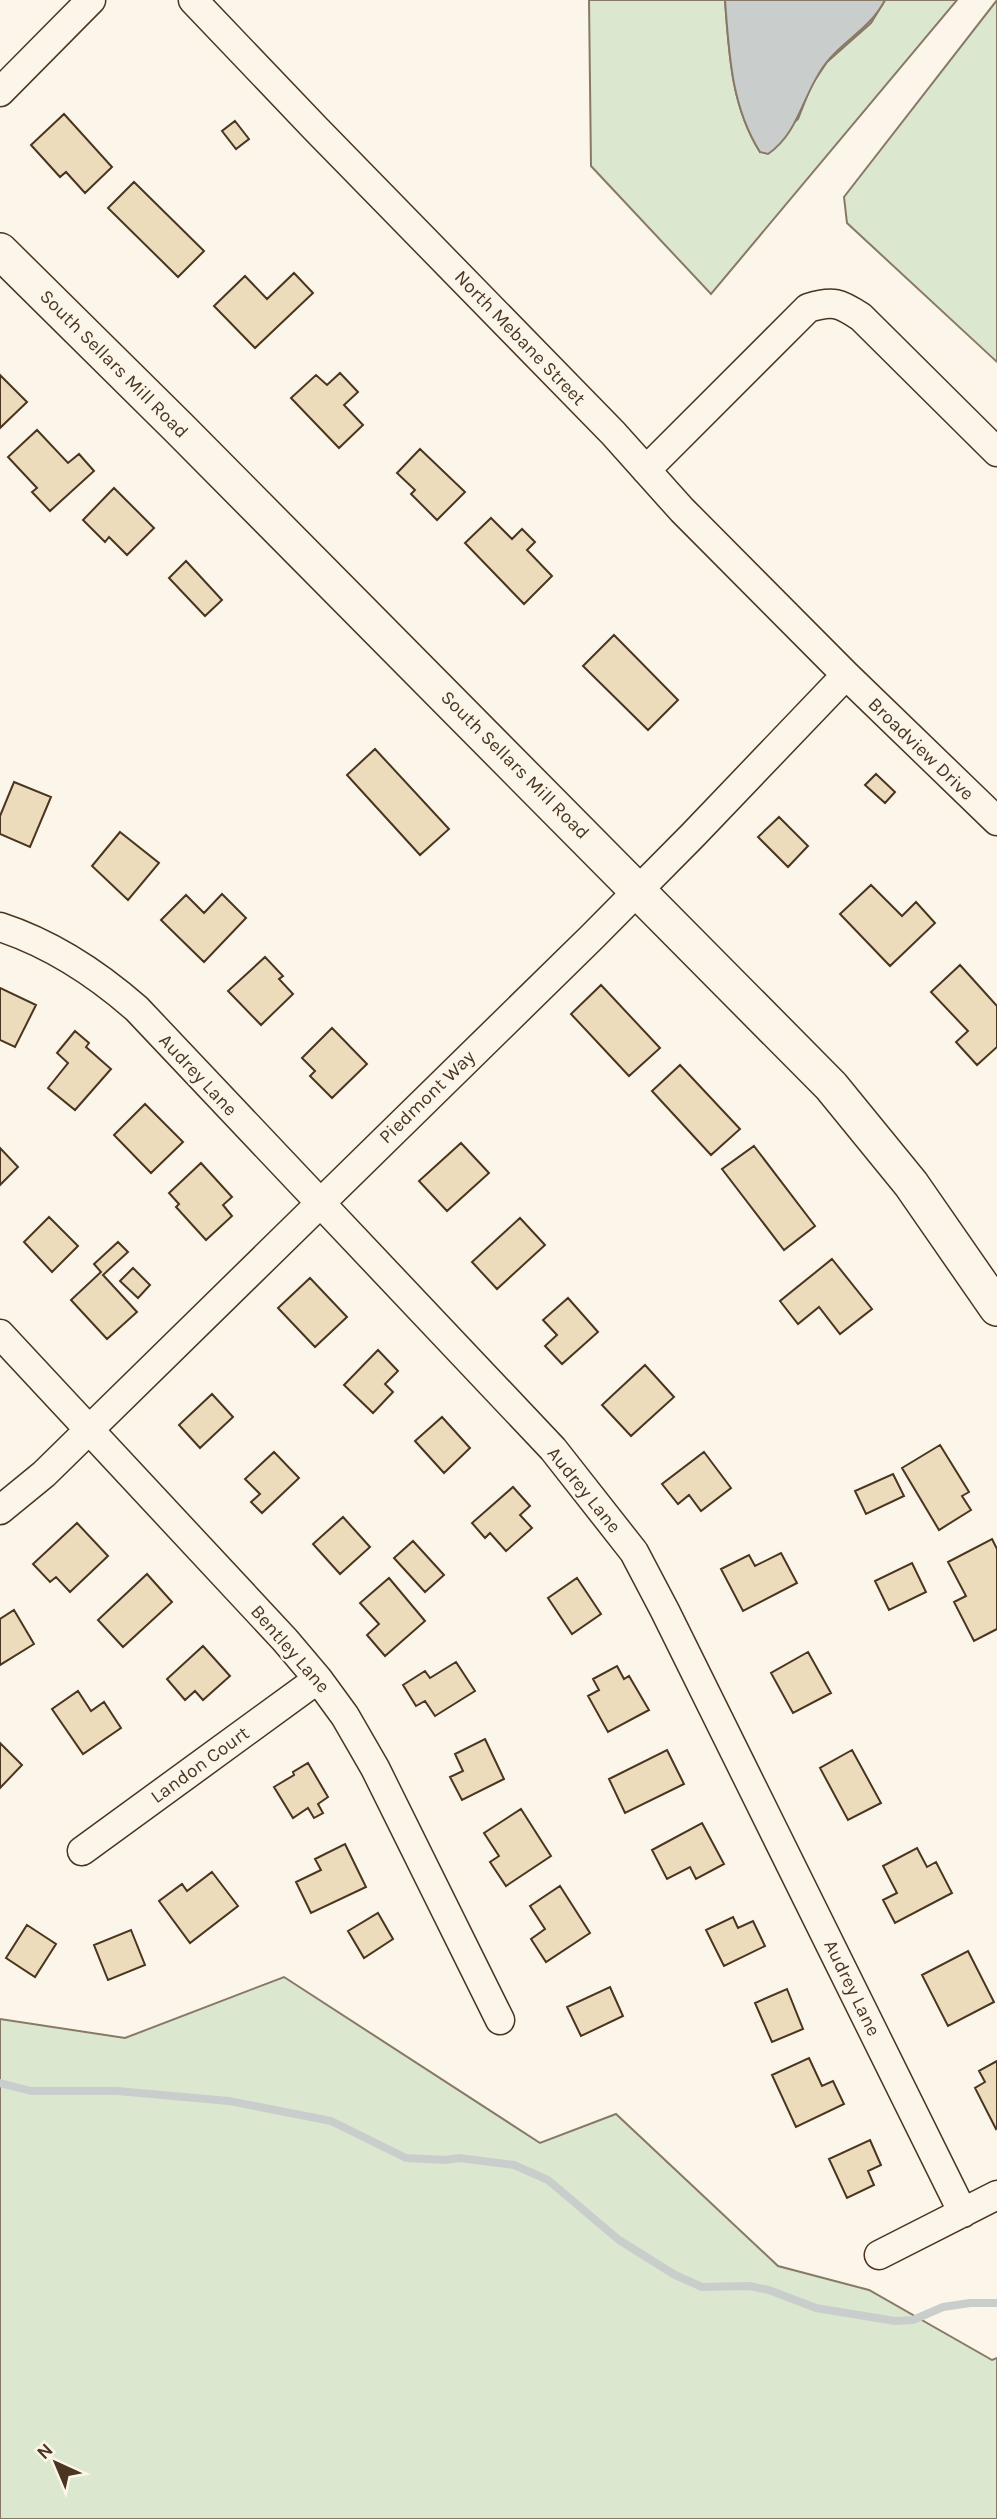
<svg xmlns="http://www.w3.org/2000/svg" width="997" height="2519" viewBox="0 0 997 2519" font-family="Karla,sans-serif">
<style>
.green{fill:#dce7d0;stroke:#887966;stroke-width:2}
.water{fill:#c9cecd;stroke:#887966;stroke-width:2}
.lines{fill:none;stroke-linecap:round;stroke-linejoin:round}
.stream{stroke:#c9cecd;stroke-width:8}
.building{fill:#ecdcbc;stroke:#4a3520;stroke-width:2}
.minor-casing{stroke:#4a3520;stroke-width:31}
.major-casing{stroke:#4a3520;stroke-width:38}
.minor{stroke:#fbf6e9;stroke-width:28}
.major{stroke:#fbf6e9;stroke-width:35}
.labels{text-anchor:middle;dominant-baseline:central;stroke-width:5;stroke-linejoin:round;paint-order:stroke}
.street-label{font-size:19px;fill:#4a3520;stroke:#fbf6e9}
</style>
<rect width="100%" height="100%" fill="#fbf6e9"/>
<path class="green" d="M 589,0 L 725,0 C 729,53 731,106 760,152 L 798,119 L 811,86 L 827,62 L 871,23 L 885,0 L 957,0 L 711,294 L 591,166 Z
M 997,0 L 997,362 L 847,223 L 844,197 Z
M 284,1977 L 540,2143 L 616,2114 L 778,2266 L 869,2290 L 992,2360 L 997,2358 L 997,2519 L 0,2519 L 0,2019 L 125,2038 Z"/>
<path class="water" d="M 725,0 L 885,0 C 870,29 845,39 826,63 C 803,92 800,132 768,154 L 760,152 C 731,106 729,53 725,0 Z"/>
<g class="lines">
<path class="stream" d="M 0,2083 L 31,2091 L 117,2091 L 229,2101 L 331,2121 L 406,2158 L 446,2160 L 459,2158 L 514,2165 L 548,2180 L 619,2240 L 675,2275 L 702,2287 L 749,2286 L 769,2290 L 816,2308 L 895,2321 L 913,2320 L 943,2307 L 970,2303 L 997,2303"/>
</g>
<path class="building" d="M 64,114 L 112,167 L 85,193 L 66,172 L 60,177 L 31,145 Z
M 235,121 L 249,139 L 236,149 L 222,131 Z
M 134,182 L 204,251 L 178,277 L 108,208 Z
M 294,273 L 313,293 L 255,348 L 214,306 L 245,276 L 267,299 Z
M 340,373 L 358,392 L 344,405 L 363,425 L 339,448 L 291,398 L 316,375 L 327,385 Z
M 0,375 L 27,402 L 0,428 Z
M 37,430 L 68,463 L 79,454 L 94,471 L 50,511 L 32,492 L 37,488 L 8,457 Z
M 420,449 L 465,492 L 437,520 L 411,494 L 415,490 L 397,473 Z
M 114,488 L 154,528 L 127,555 L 109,537 L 105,542 L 83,520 Z
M 491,518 L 512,539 L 522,529 L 535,542 L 527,550 L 552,576 L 524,604 L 465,543 Z
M 186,561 L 222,600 L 205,616 L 169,578 Z
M 614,635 L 678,700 L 648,730 L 583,666 Z
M 375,749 L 449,829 L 420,855 L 347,775 Z
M 876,774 L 895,792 L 885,803 L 865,785 Z
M 14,782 L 51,797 L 30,847 L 0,834 L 0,816 Z
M 779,817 L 808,846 L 788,867 L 758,837 Z
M 120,832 L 159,863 L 128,900 L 92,866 Z
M 871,885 L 902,916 L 916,902 L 935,923 L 890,966 L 840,914 Z
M 222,894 L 246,918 L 204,962 L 161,920 L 186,895 L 204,913 Z
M 265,957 L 283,976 L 279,979 L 293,994 L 261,1025 L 228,991 Z
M 960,965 L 997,1006 L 997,1047 L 977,1065 L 956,1042 L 968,1031 L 931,992 Z
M 601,985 L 660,1048 L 629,1076 L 571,1014 Z
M 0,988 L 36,1005 L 15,1047 L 0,1040 Z
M 332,1028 L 367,1064 L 332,1098 L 310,1076 L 315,1071 L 302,1058 Z
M 75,1031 L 89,1043 L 86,1047 L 111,1069 L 75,1110 L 48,1088 L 68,1063 L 57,1053 Z
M 680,1065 L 740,1129 L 711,1155 L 652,1091 Z
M 145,1104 L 183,1142 L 151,1173 L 114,1135 Z
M 461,1143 L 489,1173 L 447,1211 L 419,1181 Z
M 754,1146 L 815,1226 L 784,1250 L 722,1169 Z
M 0,1148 L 18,1167 L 0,1185 Z
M 201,1163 L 232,1197 L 223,1205 L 232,1216 L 206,1240 L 176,1207 L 179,1204 L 169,1193 Z
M 49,1217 L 78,1246 L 52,1272 L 24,1242 Z
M 520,1218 L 545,1245 L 497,1289 L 472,1262 Z
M 118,1242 L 128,1252 L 103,1275 L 137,1312 L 107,1339 L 71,1300 L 101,1272 L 94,1264 Z
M 832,1259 L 872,1309 L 840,1334 L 819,1307 L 798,1324 L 780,1301 Z
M 133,1268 L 150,1285 L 138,1298 L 120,1281 Z
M 310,1278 L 347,1317 L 315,1347 L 278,1308 Z
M 568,1298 L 598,1332 L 562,1364 L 545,1346 L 557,1335 L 543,1320 Z
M 378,1350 L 398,1371 L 385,1384 L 393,1392 L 373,1413 L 344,1385 Z
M 645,1365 L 674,1397 L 631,1436 L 602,1405 Z
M 212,1394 L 233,1417 L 200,1448 L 179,1425 Z
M 442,1417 L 470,1448 L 444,1473 L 415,1441 Z
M 940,1445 L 969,1492 L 962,1496 L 971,1510 L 939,1530 L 902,1468 Z
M 274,1452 L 299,1478 L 262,1513 L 251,1502 L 260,1494 L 245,1479 Z
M 704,1452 L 731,1488 L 701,1511 L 689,1495 L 678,1504 L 662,1484 Z
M 893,1474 L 904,1496 L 866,1514 L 855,1491 Z
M 513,1487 L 530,1506 L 520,1515 L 532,1528 L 506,1551 L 490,1533 L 485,1538 L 472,1523 Z
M 343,1517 L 370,1547 L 340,1574 L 313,1544 Z
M 77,1523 L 108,1556 L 70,1592 L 56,1577 L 50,1582 L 33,1564 Z
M 992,1539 L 997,1549 L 997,1629 L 974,1641 L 954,1602 L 966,1596 L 948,1562 Z
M 413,1541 L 444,1575 L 425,1592 L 394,1558 Z
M 781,1553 L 797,1583 L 743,1611 L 721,1569 L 749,1555 L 755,1566 Z
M 912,1563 L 926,1592 L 889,1610 L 875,1581 Z
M 147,1574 L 172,1602 L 123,1647 L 98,1620 Z
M 389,1578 L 425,1621 L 385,1656 L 367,1635 L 379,1624 L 360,1603 Z
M 577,1578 L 601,1614 L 572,1634 L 548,1598 Z
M 14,1610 L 34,1644 L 0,1665 L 0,1619 Z
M 203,1646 L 230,1676 L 203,1700 L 195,1691 L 185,1700 L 167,1679 Z
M 808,1652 L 831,1693 L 793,1713 L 771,1673 Z
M 456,1662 L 475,1691 L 435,1716 L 425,1701 L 416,1706 L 403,1685 L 425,1671 L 430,1678 Z
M 617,1666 L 624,1679 L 629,1676 L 649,1710 L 608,1732 L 588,1696 L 599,1690 L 593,1679 Z
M 78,1691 L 91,1711 L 104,1702 L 121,1728 L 83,1754 L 52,1709 Z
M 485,1739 L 504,1779 L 462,1800 L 450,1777 L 463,1771 L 455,1754 Z
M 0,1743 L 22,1765 L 0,1788 Z
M 667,1750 L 684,1784 L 625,1813 L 609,1779 Z
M 852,1750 L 881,1803 L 848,1820 L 820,1768 Z
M 308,1763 L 328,1797 L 318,1804 L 323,1813 L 314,1818 L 308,1808 L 293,1818 L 274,1787 L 294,1775 L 293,1772 Z
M 521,1809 L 551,1856 L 506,1886 L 490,1862 L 499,1856 L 484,1833 Z
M 702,1823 L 724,1864 L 696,1879 L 690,1867 L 667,1879 L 652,1850 Z
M 345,1844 L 366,1887 L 311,1913 L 296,1882 L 321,1870 L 315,1859 Z
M 917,1848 L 927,1867 L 936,1862 L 952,1893 L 895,1923 L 883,1900 L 897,1893 L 883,1866 Z
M 212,1872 L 238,1906 L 190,1943 L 159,1901 L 182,1884 L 187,1891 Z
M 560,1886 L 590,1933 L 546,1962 L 531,1939 L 545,1929 L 530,1906 Z
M 378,1913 L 393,1939 L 364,1958 L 348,1931 Z
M 733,1917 L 738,1928 L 753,1921 L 765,1946 L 724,1966 L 706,1930 Z
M 27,1925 L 56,1944 L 35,1977 L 6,1958 Z
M 131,1930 L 145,1965 L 108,1980 L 94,1945 Z
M 968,1951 L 994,2002 L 948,2026 L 922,1975 Z
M 610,1987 L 623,2016 L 581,2036 L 567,2007 Z
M 787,1989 L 803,2029 L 772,2042 L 755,2003 Z
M 809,2058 L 822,2086 L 833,2081 L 844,2104 L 796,2127 L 772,2075 Z
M 997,2061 L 997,2128 L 996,2129 L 975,2088 L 985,2082 L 979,2071 Z
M 870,2140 L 881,2165 L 868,2171 L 874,2185 L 847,2198 L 829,2159 Z"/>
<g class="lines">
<g class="minor-casing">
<path id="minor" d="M 193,0 L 315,128 L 613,433 L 682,510 L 846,675 L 997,821
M 0,92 L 91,0
M 646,470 L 808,308 C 833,300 840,303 861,317 L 997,452
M 0,927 C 52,944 96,973 137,1009 L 553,1449 L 634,1552 L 665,1611 L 963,2213
M 0,1334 L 285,1640 L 318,1679 L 345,1716 L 375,1768 L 500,2020
M 0,1510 L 44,1474 L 592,937 L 693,835 L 846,675
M 82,1851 L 318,1679
M 879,2255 L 997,2195"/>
</g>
<g class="major-casing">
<path id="major" d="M 0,251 L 179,428 L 831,1086 L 911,1184 L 997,1308"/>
</g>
<use href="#minor" class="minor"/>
<use href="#major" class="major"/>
</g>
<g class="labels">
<g class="street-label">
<text transform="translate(520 338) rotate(46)">North Mebane Street</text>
<text transform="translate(114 364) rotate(45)">South Sellars Mill Road</text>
<text transform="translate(921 749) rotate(44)">Broadview Drive</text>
<text transform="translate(515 765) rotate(45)">South Sellars Mill Road</text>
<text transform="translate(198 1075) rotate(47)">Audrey Lane</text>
<text transform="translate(427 1097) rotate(-44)">Piedmont Way</text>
<text transform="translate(584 1490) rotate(51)">Audrey Lane</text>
<text transform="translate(290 1649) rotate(49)">Bentley Lane</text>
<text transform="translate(200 1765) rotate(-36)">Landon Court</text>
<text transform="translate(852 1988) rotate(64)">Audrey Lane</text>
</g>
</g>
<g transform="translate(56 2463) rotate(316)" stroke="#fbf6e9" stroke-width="5" paint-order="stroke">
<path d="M0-5L12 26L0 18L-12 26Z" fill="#4a3520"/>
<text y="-10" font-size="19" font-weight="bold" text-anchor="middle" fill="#4a3520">N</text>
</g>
</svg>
